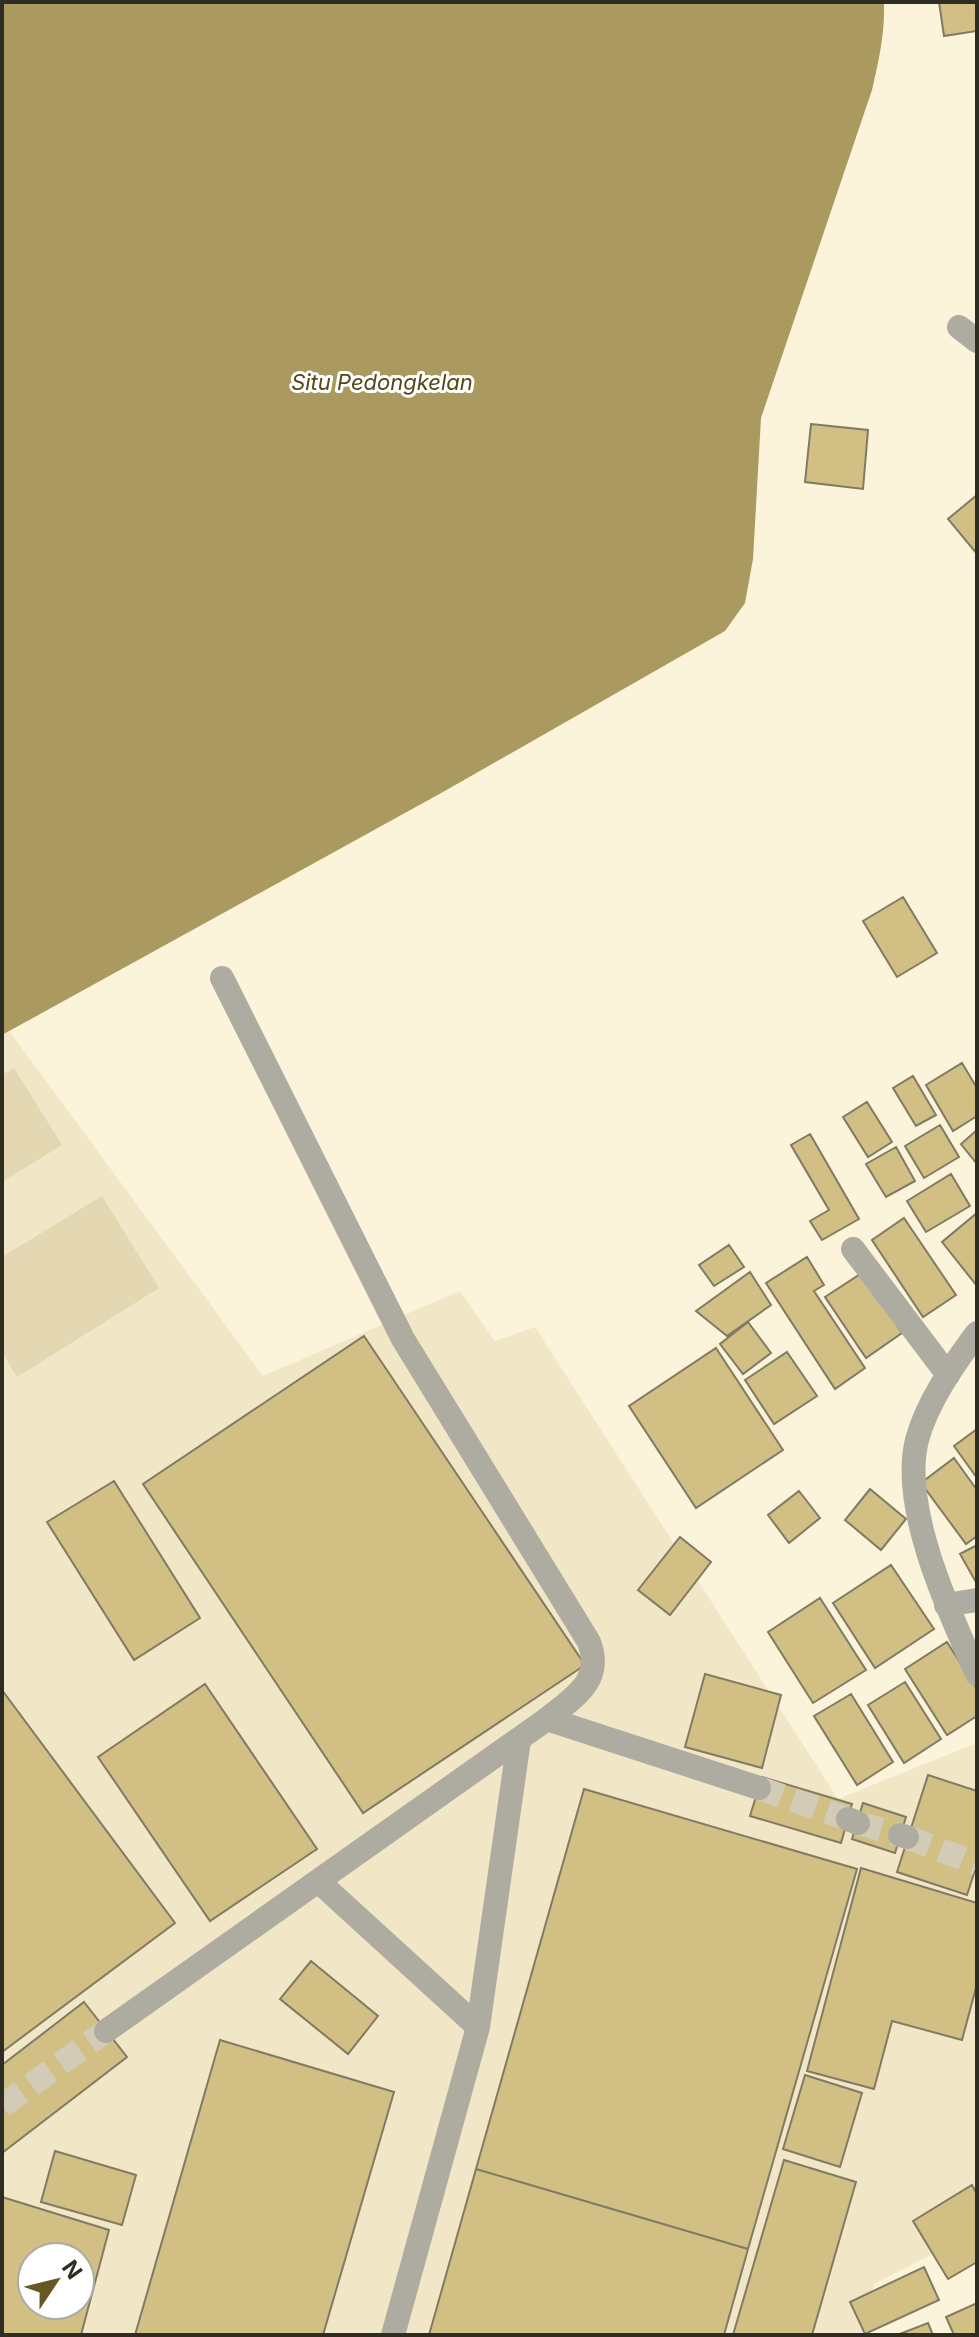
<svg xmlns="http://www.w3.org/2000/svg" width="979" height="2337" viewBox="0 0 979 2337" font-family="Inter,sans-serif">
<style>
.built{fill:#f1e7c7;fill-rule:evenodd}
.green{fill:#e3d8b2}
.water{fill:#ab9a5f}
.building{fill:#d1bf83;stroke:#817a64;stroke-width:2;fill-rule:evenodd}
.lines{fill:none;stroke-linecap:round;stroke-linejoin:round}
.minor-tunnel{stroke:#d2ccb6;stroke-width:24;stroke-dasharray:24 12;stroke-linecap:butt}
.minor{stroke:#aeaba0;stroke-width:24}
.labels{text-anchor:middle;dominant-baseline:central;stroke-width:6;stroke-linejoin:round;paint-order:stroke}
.water-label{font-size:22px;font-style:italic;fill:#544718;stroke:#fff}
</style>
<rect width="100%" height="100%" fill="#fbf4db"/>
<path class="built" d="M 10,1032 L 263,1376 L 460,1291 L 495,1341 L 535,1327 L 838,1799 L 977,1743 L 977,2231 L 874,2284 L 862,2335 L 2,2335 L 2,1035 ZM 32,2257 L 80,2257 L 80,2305 L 32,2305 Z"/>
<path class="green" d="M 14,1068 L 62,1145 L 2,1182 L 2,1075 Z
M 102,1196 L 159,1288 L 17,1377 L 2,1352 L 2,1257 Z"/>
<path class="water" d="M 2,2 L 884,2 C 885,33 879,60 872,90 L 761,418 L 753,559 L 745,603 L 725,631 L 443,792 L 2,1035 Z"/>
<path class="building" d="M 939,2 L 977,2 L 977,31 L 944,36 Z
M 811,424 L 868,430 L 863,489 L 805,482 Z
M 977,495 L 977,554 L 948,519 Z
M 903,897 L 937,953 L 897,977 L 863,921 Z
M 962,1063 L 977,1088 L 977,1116 L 953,1131 L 926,1085 Z
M 913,1076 L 936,1115 L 916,1126 L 893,1088 Z
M 867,1102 L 892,1142 L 868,1157 L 843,1117 Z
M 940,1125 L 959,1157 L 924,1178 L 905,1146 Z
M 977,1130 L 977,1164 L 961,1144 Z
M 810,1134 L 859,1219 L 822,1240 L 810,1221 L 829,1210 L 791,1145 Z
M 896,1147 L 915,1181 L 886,1197 L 866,1164 Z
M 951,1174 L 970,1206 L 926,1232 L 907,1201 Z
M 977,1213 L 977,1286 L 942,1242 Z
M 904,1218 L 956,1295 L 923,1317 L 872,1240 Z
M 729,1245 L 744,1267 L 714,1286 L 699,1265 Z
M 807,1257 L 824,1285 L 814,1291 L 865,1368 L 835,1389 L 766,1283 Z
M 750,1272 L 771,1305 L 727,1336 L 696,1311 Z
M 862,1273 L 902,1333 L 866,1358 L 825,1297 Z
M 748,1322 L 771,1353 L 743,1374 L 720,1344 Z
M 364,1336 L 585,1665 L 363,1813 L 143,1484 Z
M 716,1348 L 783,1450 L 696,1508 L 629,1406 Z
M 787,1352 L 817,1396 L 774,1424 L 745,1380 Z
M 977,1429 L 977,1478 L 954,1446 Z
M 954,1458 L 977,1490 L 977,1536 L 966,1544 L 921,1483 Z
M 114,1481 L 200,1618 L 134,1660 L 47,1522 Z
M 870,1489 L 906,1519 L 881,1550 L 845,1520 Z
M 799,1491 L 820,1518 L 789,1543 L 768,1515 Z
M 680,1537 L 711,1562 L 670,1615 L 638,1590 Z
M 977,1545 L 977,1584 L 960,1554 Z
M 891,1565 L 934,1629 L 875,1668 L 833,1603 Z
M 820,1598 L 866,1670 L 813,1703 L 768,1632 Z
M 947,1642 L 977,1689 L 977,1716 L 947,1735 L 905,1669 Z
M 705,1674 L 781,1695 L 762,1768 L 685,1747 Z
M 905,1682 L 941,1739 L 904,1763 L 868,1705 Z
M 205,1684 L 317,1849 L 210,1921 L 98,1757 Z
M 2,1690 L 175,1923 L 2,2052 Z
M 851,1694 L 893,1762 L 857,1785 L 814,1716 Z
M 928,1775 L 977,1791 L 977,1864 L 967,1895 L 897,1872 Z
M 762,1777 L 852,1804 L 841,1843 L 750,1816 Z
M 584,1789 L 857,1869 L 748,2249 L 476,2169 Z
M 863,1803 L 906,1817 L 895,1853 L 852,1839 Z
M 861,1868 L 977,1903 L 977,1984 L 962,2040 L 892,2021 L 874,2089 L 807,2071 Z
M 311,1961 L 378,2016 L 348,2054 L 280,1999 Z
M 84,2002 L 127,2057 L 2,2153 L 2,2065 Z
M 220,2040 L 394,2092 L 323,2335 L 135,2335 Z
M 805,2075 L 862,2093 L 840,2167 L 783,2149 Z
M 55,2151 L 136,2175 L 122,2225 L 41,2202 Z
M 784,2160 L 856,2182 L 812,2335 L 733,2335 Z
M 476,2169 L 748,2249 L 724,2335 L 429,2335 Z
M 972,2185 L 977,2194 L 977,2262 L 948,2279 L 913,2221 Z
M 2,2197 L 109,2230 L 81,2335 L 2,2335 ZM 32,2257 L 80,2257 L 80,2305 L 32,2305 Z
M 924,2267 L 939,2300 L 865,2334 L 850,2302 Z
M 977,2303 L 977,2335 L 954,2335 L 946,2317 Z
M 928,2323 L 933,2335 L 897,2335 Z"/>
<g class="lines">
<path class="minor-tunnel" d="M 759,1788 L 848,1819
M 858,1823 L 900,1835
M 907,1837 L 977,1864
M 2,2106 L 106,2031"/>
<path class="minor" d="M 959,327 L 977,341
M 853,1249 L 948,1375
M 977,1333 C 954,1364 927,1402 917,1440 C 900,1507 949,1612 977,1674
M 946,1605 L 977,1600
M 547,1719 L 759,1788
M 848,1819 L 858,1823
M 900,1835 L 907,1837
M 318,1881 L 478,2027
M 106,2031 L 547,1719 C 573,1698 604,1681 589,1642 L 403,1339 L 222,978
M 393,2335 L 478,2027 L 519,1740"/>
</g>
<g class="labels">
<g class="water-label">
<text x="382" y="382">Situ Pedongkelan</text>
</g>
</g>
<rect width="979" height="2337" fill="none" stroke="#2f2c23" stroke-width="8"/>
<g transform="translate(56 2281) rotate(55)"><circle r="38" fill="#ffffff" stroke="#acaba7" stroke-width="2"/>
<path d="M0-6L14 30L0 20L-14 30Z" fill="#665724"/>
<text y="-12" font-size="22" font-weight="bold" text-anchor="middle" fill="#2f2c23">N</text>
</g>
</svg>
